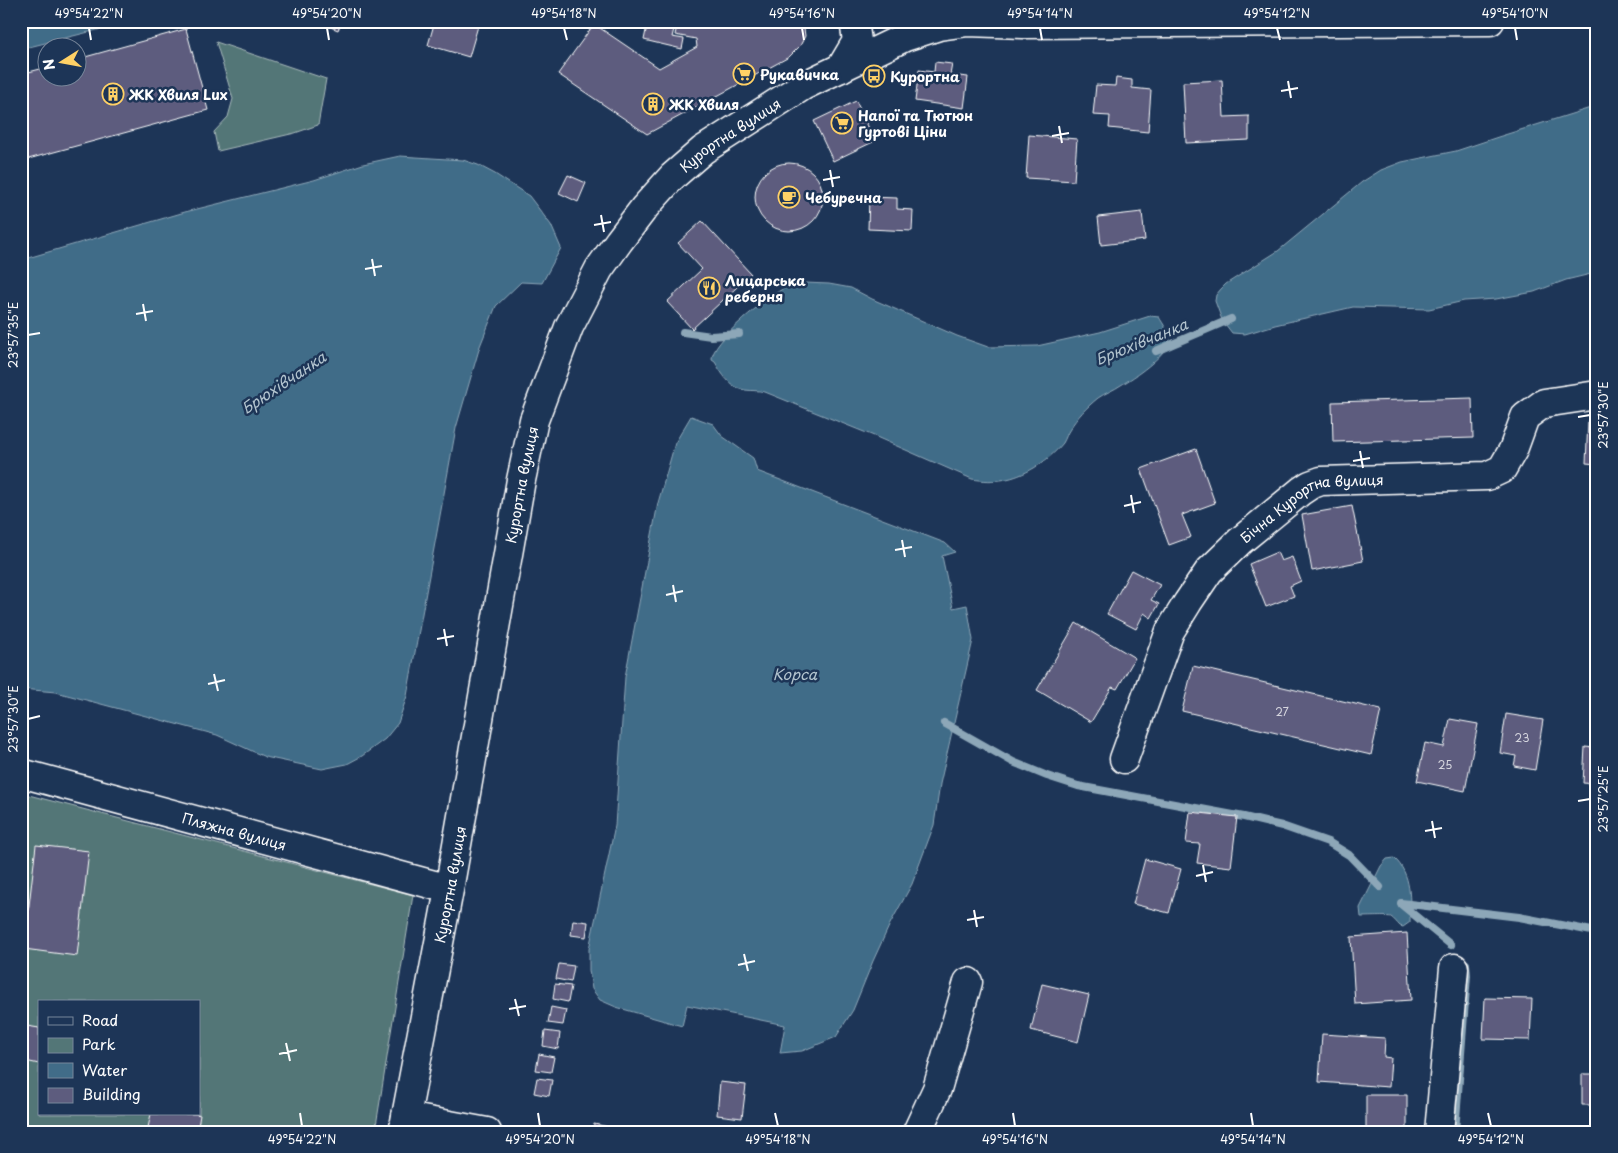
<svg xmlns="http://www.w3.org/2000/svg" width="1618" height="1153" viewBox="0 0 1618 1153" font-family="'Playpen Sans',sans-serif">
<style>
.green{fill:#537677;stroke:#a9babb;fill-rule:evenodd}
.water{fill:#416c88;stroke:#8da7b8}
.lines{fill:none;stroke-linecap:round;stroke-linejoin:round}
.stream{stroke:#8da7b8;stroke-width:8}
.building{fill:#5d5c7e;stroke:#fff}
.minor-casing{stroke:#fff;stroke-width:31}
.major-casing{stroke:#fff;stroke-width:31}
.minor{stroke:#1d3557;stroke-width:28}
.major{stroke:#1d3557;stroke-width:28}
.ticks{fill:none;stroke:#fff;stroke-width:2}
.labels{text-anchor:middle;dominant-baseline:central;stroke-width:5;stroke-linejoin:round;paint-order:stroke}
.number-label{font-size:11px;fill:#d6d6df}
.poi-label{font-size:14px;font-weight:bold;fill:#fff;stroke:#1d3557;text-anchor:start}
.street-label{font-size:14px;fill:#fff;stroke:#1d3557}
.water-label{font-size:15px;font-style:italic;fill:#b3c4cf;stroke:#1d3557}
.neatline{fill:none;stroke:#fff;stroke-width:2}
.ticks-label{font-size:12px;text-anchor:middle;fill:#fff}
</style>
<rect width="100%" height="100%" fill="#1d3557"/>
<filter id="ink" filterUnits="userSpaceOnUse"><feTurbulence type="fractalNoise" baseFrequency=".02" numOctaves="2"/><feDisplacementMap in="SourceGraphic" scale="10" xChannelSelector="R" yChannelSelector="G"/><feConvolveMatrix kernelMatrix="1 2 1 2 8 2 1 2 1" color-interpolation-filters="sRGB"/></filter>
<g filter="url(#ink)">
<path class="green" d="M 216,42 L 326,79 L 318,125 L 295,133 L 218,151 L 214,132 L 228,117 L 233,99 Z
M 21,793 L 413,895 L 375,1132 L 21,1132 ZM 39,1002 L 199,1002 L 199,1114 L 39,1114 Z"/>
<path class="water" d="M 21,21 L 102,21 L 101,29 L 21,49 Z
M 1597,106 L 1597,271 L 1595,273 L 1566,280 L 1534,292 L 1496,299 L 1464,301 L 1429,309 L 1353,307 L 1275,325 L 1245,334 L 1232,333 L 1222,320 L 1215,301 L 1216,295 L 1221,289 L 1226,284 L 1278,251 L 1362,182 L 1381,170 L 1402,162 L 1456,151 L 1498,137 Z
M 400,156 L 463,160 L 478,165 L 495,174 L 529,196 L 551,225 L 561,248 L 542,283 L 521,282 L 496,306 L 480,346 L 456,428 L 407,696 L 398,723 L 385,739 L 362,756 L 347,764 L 322,769 L 265,757 L 217,735 L 56,692 L 21,689 L 21,260 L 185,212 L 314,180 L 363,164 Z
M 805,283 L 829,284 L 851,288 L 872,299 L 957,336 L 988,347 L 1037,346 L 1100,332 L 1150,316 L 1159,317 C 1163,324 1171,334 1169,342 C 1164,357 1135,377 1121,385 C 1114,390 1105,393 1098,398 C 1087,407 1077,417 1070,429 C 1067,433 1066,438 1063,443 C 1056,452 1044,462 1034,468 C 1013,480 996,483 972,479 L 874,436 L 765,392 C 758,390 752,391 745,390 C 730,388 722,374 715,362 L 712,360 C 710,342 770,295 786,287 C 791,284 798,284 805,283 Z
M 691,416 L 713,424 L 722,436 L 753,458 L 757,471 L 945,543 L 955,552 L 942,556 L 953,608 L 967,605 L 973,640 L 940,784 L 934,825 L 912,884 L 890,924 L 873,961 L 853,1010 L 836,1037 L 802,1051 L 780,1053 L 785,1025 L 687,1005 L 682,1026 L 616,1007 L 600,1000 L 592,989 L 589,970 L 589,949 L 615,826 L 625,677 L 658,503 L 675,443 Z
M 1394,858 C 1412,874 1410,900 1410,922 L 1403,927 L 1400,926 C 1397,923 1394,919 1391,917 C 1389,916 1365,917 1361,917 L 1360,908 L 1381,866 L 1387,859 Z"/>
<g class="lines">
<path class="stream" d="M 683,332 L 711,336 L 739,334
M 1156,351 L 1231,319
M 944,723 L 1013,762 L 1047,776 L 1078,786 L 1244,817 L 1282,826 L 1328,842 L 1349,855 L 1380,887
M 1401,903 L 1519,917 L 1597,932
M 1402,905 L 1451,945
M 1455,1132 L 1467,975 L 1466,964"/>
</g>
<path class="building" d="M 315,21 L 342,21 L 338,30 Z
M 435,21 L 463,21 L 478,26 L 469,57 L 428,45 Z
M 648,21 L 676,21 L 672,37 L 684,39 L 682,49 L 644,40 Z
M 678,21 L 803,21 L 805,36 L 800,46 L 789,57 L 647,134 L 558,74 L 594,24 L 659,68 L 697,47 L 696,39 L 675,35 Z
M 186,29 L 208,110 L 21,161 L 21,74 L 48,67 L 48,78 L 78,78 L 78,59 Z
M 935,62 L 952,64 L 950,75 L 968,77 L 964,108 L 915,101 L 919,70 L 934,72 Z
M 1116,78 L 1132,80 L 1132,88 L 1151,90 L 1148,132 L 1109,128 L 1110,116 L 1093,115 L 1096,85 L 1115,86 Z
M 1222,80 L 1224,117 L 1249,116 L 1249,140 L 1186,143 L 1183,82 Z
M 856,101 L 875,141 L 833,161 L 814,121 Z
M 1029,135 L 1077,139 L 1074,181 L 1026,178 Z
M755 197a34 34 0 1 1 68 0a34 34 0 1 1-68 0Z
M 568,175 L 586,183 L 578,202 L 559,193 Z
M 869,197 L 897,198 L 897,209 L 913,210 L 912,231 L 868,229 Z
M 1142,212 L 1145,240 L 1101,245 L 1098,217 Z
M 702,221 L 751,274 L 692,329 L 667,302 L 702,269 L 678,243 Z
M 1472,398 L 1473,438 L 1333,442 L 1332,402 Z
M 1588,420 L 1597,420 L 1597,464 L 1586,463 Z
M 1196,449 L 1215,503 L 1182,515 L 1191,537 L 1169,545 L 1141,469 Z
M 1352,506 L 1363,561 L 1312,571 L 1302,515 Z
M 1277,552 L 1281,561 L 1292,557 L 1301,581 L 1290,586 L 1294,596 L 1266,607 L 1249,564 Z
M 1131,570 L 1160,585 L 1151,600 L 1159,604 L 1151,618 L 1144,613 L 1136,629 L 1107,614 Z
M 1076,623 L 1135,658 L 1117,689 L 1112,687 L 1091,722 L 1037,690 Z
M 1193,666 L 1381,710 L 1371,755 L 1182,711 Z
M 1506,714 L 1543,720 L 1535,770 L 1514,766 L 1516,756 L 1500,753 Z
M 1450,719 L 1478,724 L 1465,791 L 1417,781 L 1425,743 L 1444,747 Z
M 1596,730 L 1597,784 L 1583,783 L 1585,747 L 1595,748 Z
M 1190,812 L 1237,817 L 1231,867 L 1197,863 L 1200,844 L 1186,843 Z
M 36,845 L 89,851 L 77,956 L 24,949 Z
M 1145,859 L 1181,869 L 1169,913 L 1133,904 Z
M 573,920 L 588,922 L 586,937 L 571,935 Z
M 1407,933 L 1411,1000 L 1355,1004 L 1351,937 Z
M 559,964 L 574,966 L 571,982 L 556,979 Z
M 555,984 L 571,986 L 568,1002 L 553,999 Z
M 1042,984 L 1089,995 L 1078,1042 L 1031,1030 Z
M 1485,998 L 1532,999 L 1530,1040 L 1483,1039 Z
M 551,1007 L 566,1010 L 563,1025 L 548,1023 Z
M 21,1025 L 39,1028 L 39,1064 L 21,1060 Z
M 545,1031 L 560,1033 L 558,1049 L 543,1046 Z
M 1322,1034 L 1385,1038 L 1384,1057 L 1391,1058 L 1389,1087 L 1319,1082 Z
M 539,1054 L 554,1057 L 551,1072 L 536,1070 Z
M 1582,1074 L 1597,1074 L 1597,1105 L 1582,1105 Z
M 537,1078 L 552,1080 L 549,1096 L 534,1093 Z
M 720,1082 L 746,1085 L 742,1118 L 717,1115 Z
M 1366,1095 L 1407,1095 L 1407,1132 L 1366,1132 Z
M 151,1114 L 196,1114 L 200,1115 L 197,1132 L 147,1132 Z
M 594,1124 L 609,1127 L 609,1132 L 593,1132 Z
M 615,1128 L 630,1131 L 630,1132 L 614,1132 Z"/>
<g class="lines">
<g class="minor-casing">
<g id="minor">
<path d="M 841,68 L 857,41 L 854,21"/>
<path id="s1" d="M 1124,759 L 1170,631 L 1188,602 L 1209,571 L 1240,541 L 1301,491 L 1310,485 L 1321,481 L 1487,476 L 1502,469 L 1513,450 L 1525,417 L 1544,403 L 1597,395"/>
<path id="s2" d="M 21,773 L 434,885 L 449,888"/>
<path d="M 406,1117 L 487,1132"/>
<path d="M 917,1132 L 937,1089 L 968,982"/>
<path d="M 1439,1132 L 1454,968"/>
</g>
</g>
<g class="major-casing">
<g id="major">
<path id="s3" d="M 403,1132 L 449,890 L 521,480 L 534,420 L 569,327 L 599,269 L 619,241 L 645,207 L 672,177 L 703,150 L 803,86 L 905,37 L 939,26 L 968,22 L 1023,24 L 1490,21"/>
</g>
</g>
<use href="#minor" class="minor"/>
<use href="#major" class="major"/>
</g>
</g>
<path class="ticks" d="M 89,28 L 91,40M 327,28 L 329,40M 564,28 L 567,40M 802,28 L 804,40M 1040,28 L 1042,40M 1277,28 L 1280,40M 1515,28 L 1517,40M 1288,81 L 1291,98M 1281,91 L 1298,88M 1059,126 L 1062,143M 1052,136 L 1069,133M 830,170 L 833,187M 823,180 L 840,177M 601,215 L 604,232M 594,225 L 611,222M 372,259 L 375,276M 365,269 L 382,266M 143,304 L 146,321M 136,314 L 153,311M 28,335 L 40,333M 1578,417 L 1590,415M 1360,451 L 1363,468M 1353,461 L 1370,458M 1131,495 L 1134,513M 1124,506 L 1141,502M 902,540 L 905,557M 895,550 L 912,547M 673,585 L 676,602M 666,595 L 683,591M 444,629 L 447,646M 437,639 L 454,636M 214,674 L 218,691M 208,684 L 225,680M 28,719 L 40,716M 1578,801 L 1590,799M 1432,821 L 1435,838M 1425,831 L 1442,828M 1203,865 L 1206,882M 1196,876 L 1213,872M 974,910 L 977,927M 967,920 L 984,917M 744,954 L 748,971M 738,965 L 755,961M 515,999 L 519,1016M 509,1009 L 526,1006M 286,1043 L 290,1061M 279,1054 L 297,1050M 300,1113 L 302,1126M 538,1113 L 540,1126M 775,1113 L 778,1126M 1013,1113 L 1015,1126M 1251,1113 L 1253,1126M 1488,1113 L 1491,1126"/>
<defs>
<g id="supermarket-ring" transform="scale(1.125)"><circle r="9.5" fill="#1d3557" stroke="#ffd166" stroke-width="1.5"/><path d="M-6-5.5h2.5l.6 2H6L4.5 2H-2.5L-4.4-4H-6ZM-1.5 3.2a1.3 1.3 0 1 0 .1 0ZM3 3.2a1.3 1.3 0 1 0 .1 0Z" fill="#ffd166"/></g>
<g id="bus-ring" transform="scale(1.125)"><circle r="9.5" fill="#1d3557" stroke="#ffd166" stroke-width="1.5"/><path d="M-5-6H5V4H4V6H2V4H-2V6H-4V4H-5ZM-3.5-4V0h7V-4ZM-3.5 1.2v1.5H-2V1.2ZM2 1.2v1.5H3.5V1.2Z" fill="#ffd166"/></g>
<g id="building-ring" transform="scale(1.125)"><circle r="9.5" fill="#1d3557" stroke="#ffd166" stroke-width="1.5"/><path d="M-4-6H4V6H1V3H-1V6H-4ZM-2.5-4.3h1.7v1.8h-1.7ZM.8-4.3h1.7v1.8H.8ZM-2.5-1h1.7V.8h-1.7ZM.8-1h1.7V.8H.8Z" fill="#ffd166"/></g>
<g id="cafe-ring" transform="scale(1.125)"><circle r="9.5" fill="#1d3557" stroke="#ffd166" stroke-width="1.5"/><path d="M-5.5-4.5H6V0H3Q3 3.5 0 3.5H-2.5Q-5.5 3.5-5.5 0ZM3-3.2v2h1.7v-2ZM-6 4.5H4V6H-6Z" fill="#ffd166"/></g>
<g id="restaurant-ring" transform="scale(1.125)"><circle r="9.5" fill="#1d3557" stroke="#ffd166" stroke-width="1.5"/><path d="M-5-6h1v4h1v-4h1v4h1v-4h1v5L-1.5 .5V6h-2V.5L-5-1ZM5-6V6H3V1.5H1.5Q1.5-4 5-6Z" fill="#ffd166"/></g>
</defs>
<g fill-rule="evenodd">
<use href="#supermarket-ring" x="744" y="74"/>
<use href="#bus-ring" x="874" y="76"/>
<use href="#building-ring" x="113" y="94"/>
<use href="#building-ring" x="653" y="104"/>
<use href="#supermarket-ring" x="842" y="123"/>
<use href="#cafe-ring" x="789" y="197"/>
<use href="#restaurant-ring" x="709" y="288"/>
</g>
<g class="labels">
<g class="number-label">
<text x="1282" y="711">27</text>
<text x="1522" y="737">23</text>
<text x="1445" y="764">25</text>
</g>
<g class="poi-label">
<text x="760" y="74">Рукавичка</text>
<text x="890" y="76">Курортна</text>
<text x="129" y="94">ЖК Хвиля Lux</text>
<text x="669" y="104">ЖК Хвиля</text>
<text x="858" y="115">Напої та Тютюн<tspan x="858" dy="16">Гуртові Ціни</tspan></text>
<text x="805" y="197">Чебуречна</text>
<text x="725" y="280">Лицарська<tspan x="725" dy="16">реберня</tspan></text>
</g>
<g class="street-label">
<text stroke="none"><textPath href="#s3" startOffset="1078">Курортна вулиця</textPath></text>
<text stroke="none"><textPath href="#s3" startOffset="658">Курортна вулиця</textPath></text>
<text stroke="none"><textPath href="#s1" startOffset="334">Бічна Курортна вулиця</textPath></text>
<text stroke="none"><textPath href="#s2" startOffset="221">Пляжна вулиця</textPath></text>
<text stroke="none"><textPath href="#s3" startOffset="252">Курортна вулиця</textPath></text>
</g>
<g class="water-label">
<text transform="translate(1141 341) rotate(-22)">Брюхівчанка</text>
<text transform="translate(283 382) rotate(-34)">Брюхівчанка</text>
<text x="795" y="673">Корса</text>
</g>
</g>
<rect width="1618" height="1153" fill="none" stroke="#1d3557" stroke-width="55"/>
<rect x="38" y="1000" width="162" height="115" fill="#1d3557" stroke="#77869a"/>
<rect x="48" y="1017" width="25" height="8" fill="#1d3557" stroke="#77869a"/>
<text x="82" y="1026" font-size="15" fill="#ffffff">Road</text>
<rect x="48" y="1038" width="25" height="15" fill="#537677" stroke="#77869a"/>
<text x="82" y="1050" font-size="15" fill="#ffffff">Park</text>
<rect x="48" y="1063" width="25" height="15" fill="#416c88" stroke="#77869a"/>
<text x="82" y="1076" font-size="15" fill="#ffffff">Water</text>
<rect x="48" y="1088" width="25" height="15" fill="#5d5c7e" stroke="#77869a"/>
<text x="82" y="1100" font-size="15" fill="#ffffff">Building</text>
<g transform="translate(62 62) rotate(259)"><circle r="24" fill="#1d3557" stroke="#77869a"/>
<path d="M0-4L9 19L0 12L-9 19Z" fill="#ffd166"/>
<text y="-8" font-size="14" font-weight="bold" text-anchor="middle" fill="#ffffff">N</text>
</g>
<rect x="28" y="28" width="1562" height="1098" class="neatline"/>
<g class="ticks-label">
<text x="89" y="18">49°54'22"N</text>
<text x="327" y="18">49°54'20"N</text>
<text x="564" y="18">49°54'18"N</text>
<text x="802" y="18">49°54'16"N</text>
<text x="1040" y="18">49°54'14"N</text>
<text x="1277" y="18">49°54'12"N</text>
<text x="1515" y="18">49°54'10"N</text>
<text transform="translate(14 335) rotate(-90)" y="4">23°57'35"E</text>
<text transform="translate(1604 415) rotate(-90)" y="4">23°57'30"E</text>
<text transform="translate(14 719) rotate(-90)" y="4">23°57'30"E</text>
<text transform="translate(1604 799) rotate(-90)" y="4">23°57'25"E</text>
<text x="302" y="1144">49°54'22"N</text>
<text x="540" y="1144">49°54'20"N</text>
<text x="778" y="1144">49°54'18"N</text>
<text x="1015" y="1144">49°54'16"N</text>
<text x="1253" y="1144">49°54'14"N</text>
<text x="1491" y="1144">49°54'12"N</text>
</g>
</svg>
